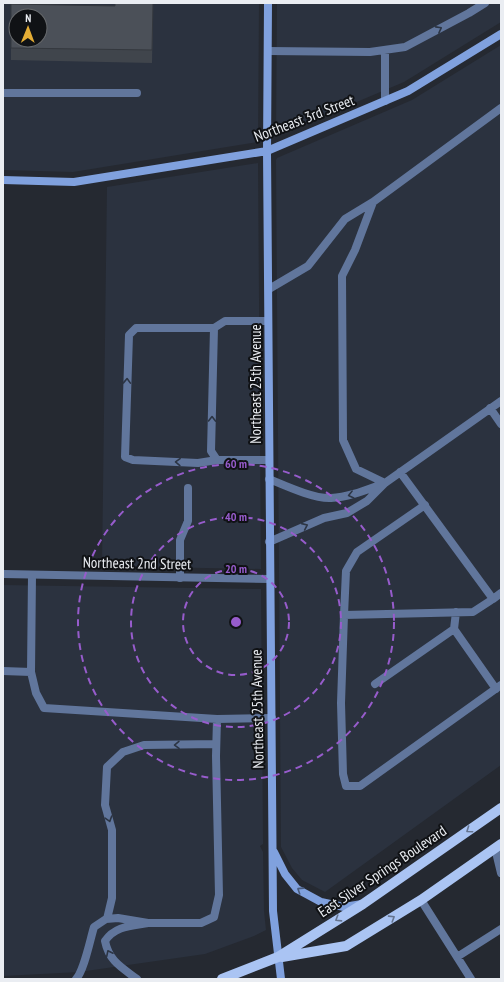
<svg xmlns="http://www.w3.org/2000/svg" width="504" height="982" viewBox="0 0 504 982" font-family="'PT Sans Narrow',sans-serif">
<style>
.built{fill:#2b323f;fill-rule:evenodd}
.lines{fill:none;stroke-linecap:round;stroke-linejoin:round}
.lane{stroke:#61769c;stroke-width:8}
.street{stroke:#61769c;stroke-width:8}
.secondary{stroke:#80a1de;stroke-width:8}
.primary{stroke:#aac4f3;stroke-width:10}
.wall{fill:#40454c}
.building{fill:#4b5058;stroke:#34383e;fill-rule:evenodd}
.oneway{stroke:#2c3544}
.oneway2{stroke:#65748f}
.oneway3{stroke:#485a7a}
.ring{fill:none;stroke:#975ccc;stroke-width:2;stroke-dasharray:7 5}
.labels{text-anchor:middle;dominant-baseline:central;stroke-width:4;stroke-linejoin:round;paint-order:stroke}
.street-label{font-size:15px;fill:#eaedf2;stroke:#101215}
.centre{fill:#975ccc;stroke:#101215;stroke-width:2}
.ring-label{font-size:12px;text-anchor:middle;font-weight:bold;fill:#975ccc;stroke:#101215;stroke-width:4;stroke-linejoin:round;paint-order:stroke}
</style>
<rect width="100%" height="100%" fill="#252931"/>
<path class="built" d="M 3,3 L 259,3 L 258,142 L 73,172 L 3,170 ZM 16,16 L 40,16 L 40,40 L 16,40 Z
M 277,3 L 501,3 L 501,22 L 404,82 L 276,136 Z
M 501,45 L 501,765 L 325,892 L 302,880 L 292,868 L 281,847 L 276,160 L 277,158 L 412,100 Z
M 258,163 L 261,569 L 102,566 L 107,187 Z
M 3,585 L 261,589 L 263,839 L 263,844 L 260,846 L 263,852 L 264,911 L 266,930 L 254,936 L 205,954 L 79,972 L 3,976 Z"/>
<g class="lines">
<path class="lane" d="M 268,51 L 370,52 L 405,47 L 469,13 L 485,3
M 3,93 L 137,93
M 385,101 L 385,51
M 501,108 L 373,202 L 355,250 L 342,276 L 343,440 L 356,469 L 385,483 L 501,401
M 269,289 L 308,266 L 345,219 L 373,202
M 268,321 L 225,321 L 214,328 L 211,451 L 217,460 L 269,460
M 214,328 L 136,328 L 129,335 L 125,457 L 133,460 L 198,463 L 217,460
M 490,408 L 501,424
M 400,472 L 493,599 L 501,593
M 269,479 C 286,486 314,499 331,498 C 350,497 368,489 385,483 L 367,501 L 347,513 L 324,518 L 269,542
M 425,505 L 357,552 L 346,571 L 344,615 L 473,612 L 493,599
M 32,575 L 31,672 L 36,693 L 44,708 L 217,719
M 180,578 L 180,540 L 188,521 L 188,488
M 344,615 L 341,703 L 343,774 L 346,786 L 360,786 L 501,685
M 454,629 L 456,612
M 3,671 L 31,672
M 375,684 L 454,629 L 496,689
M 495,848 L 501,873
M 421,900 L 471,979
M 107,919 L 112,898 L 112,830 L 105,805 L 107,767 L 123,752 L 144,745 L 216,744
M 148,923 L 201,923 L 214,917 L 219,895 L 216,756 L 217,719 L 272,718
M 457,957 L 501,929
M 76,979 C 84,971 90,940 94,927 L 106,919 L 118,918 L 148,923 C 131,926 115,926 105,941 C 109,961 121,967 137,979"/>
<path class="street" d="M 3,574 L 270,579"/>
<path class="secondary" d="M 268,3 L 267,151 L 273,911 L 281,979
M 3,180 L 74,182 L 267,151 L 408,91 L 501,34
M 274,852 L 285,874 L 297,889 L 321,902 L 344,907 L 362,904"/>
<path class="primary" d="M 282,957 L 346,946 L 421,900 L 501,844
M 222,979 L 278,957 L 363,904 L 501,808"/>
</g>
<path class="wall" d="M 153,3 L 152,63 L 11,60 L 11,4 L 115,6 Z"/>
<path class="building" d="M 115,3 L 153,3 L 152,50 L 11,48 L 11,4 L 115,6 ZM 16,16 L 40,16 L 40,40 L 16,40 Z"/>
<defs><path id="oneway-chevron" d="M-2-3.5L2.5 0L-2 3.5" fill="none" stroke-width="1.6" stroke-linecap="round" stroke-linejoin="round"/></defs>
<g class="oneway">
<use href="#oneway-chevron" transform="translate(439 29) rotate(-28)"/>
<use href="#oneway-chevron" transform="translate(127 381) rotate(-88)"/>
<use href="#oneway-chevron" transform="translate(212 419) rotate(-89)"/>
<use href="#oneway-chevron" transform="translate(178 462) rotate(-178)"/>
<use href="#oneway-chevron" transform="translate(351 495) rotate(166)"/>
<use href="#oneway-chevron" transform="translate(305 526) rotate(-24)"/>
<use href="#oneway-chevron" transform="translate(177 745) rotate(179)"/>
<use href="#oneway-chevron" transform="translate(109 819) rotate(73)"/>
<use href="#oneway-chevron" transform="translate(109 953) rotate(-116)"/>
</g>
<g class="oneway2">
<use href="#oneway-chevron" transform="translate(469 830) rotate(145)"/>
<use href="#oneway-chevron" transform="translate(392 918) rotate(-32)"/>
<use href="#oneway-chevron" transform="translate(338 919) rotate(148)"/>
</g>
<use class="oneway3" href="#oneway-chevron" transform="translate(300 890) rotate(-147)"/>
<g class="ring">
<circle cx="236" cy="622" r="53"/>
<circle cx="236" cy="622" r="105"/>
<circle cx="236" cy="622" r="158"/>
</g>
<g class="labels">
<g class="street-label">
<text transform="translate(304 118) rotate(-21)">Northeast 3rd Street</text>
<text transform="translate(255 384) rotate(-90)">Northeast 25th Avenue</text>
<text transform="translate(137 563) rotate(1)">Northeast 2nd Street</text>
<text transform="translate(257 709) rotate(-91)">Northeast 25th Avenue</text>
<text transform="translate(382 871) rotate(-34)">East Silver Springs Boulevard</text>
</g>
</g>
<circle cx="236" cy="622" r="6" class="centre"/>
<g class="ring-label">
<text x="236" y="468">60 m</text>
<text x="236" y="521">40 m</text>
<text x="236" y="573">20 m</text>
</g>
<rect width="504" height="982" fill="none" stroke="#eaedf2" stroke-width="8"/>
<g transform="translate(28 28) rotate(1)"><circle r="19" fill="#101215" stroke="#676a6d"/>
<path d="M0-3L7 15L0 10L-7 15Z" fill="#e4ad35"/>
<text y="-6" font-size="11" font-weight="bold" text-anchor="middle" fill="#eaedf2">N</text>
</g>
</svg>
